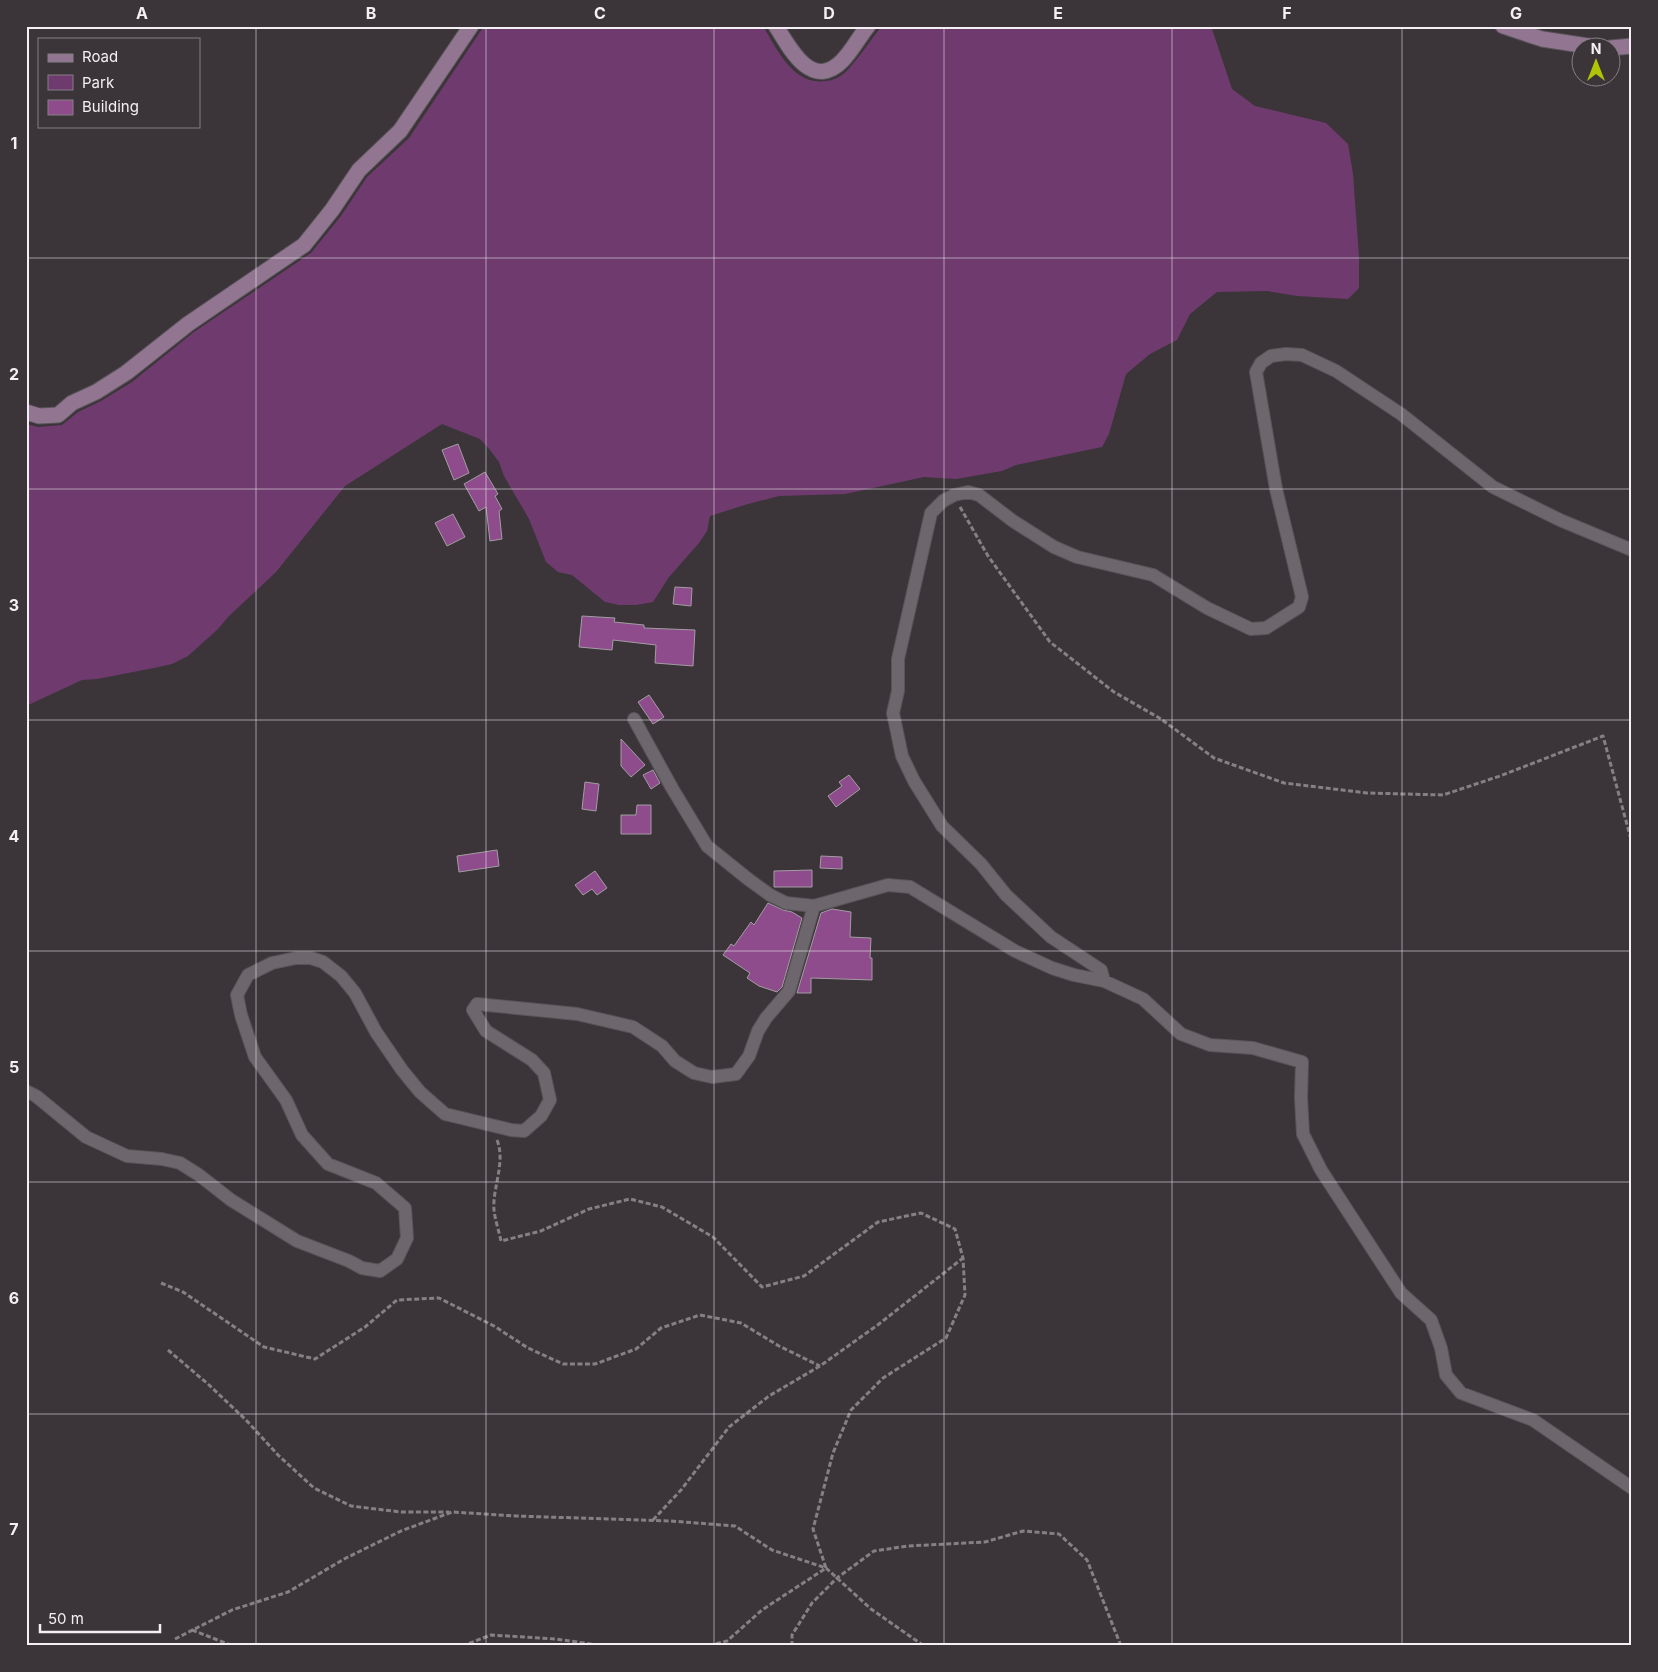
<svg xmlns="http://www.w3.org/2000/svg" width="1658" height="1672" viewBox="0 0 1658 1672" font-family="Inter,sans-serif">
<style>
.green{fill:#6f3b6e}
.building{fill:#8e4c8d;stroke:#a39da3}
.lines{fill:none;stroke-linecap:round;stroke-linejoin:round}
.street-casing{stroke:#585458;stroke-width:14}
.secondary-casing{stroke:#585458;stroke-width:17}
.path{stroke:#858084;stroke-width:3;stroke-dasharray:5 2.5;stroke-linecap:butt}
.street{stroke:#6d676d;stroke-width:12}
.secondary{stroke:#927691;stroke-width:15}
.grid{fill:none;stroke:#f3eff3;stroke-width:1;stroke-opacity:0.55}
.neatline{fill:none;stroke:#f3eff3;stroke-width:2}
.grid-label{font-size:16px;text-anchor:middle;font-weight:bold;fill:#f3eff3}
</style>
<rect width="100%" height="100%" fill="#3b353a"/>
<path class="green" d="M 484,26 L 763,26 C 777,49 793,86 826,81 C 836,80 844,75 851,66 C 862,54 871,39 882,26 L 1211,26 L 1232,89 L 1255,106 L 1326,123 L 1348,144 L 1353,174 L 1359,257 L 1359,288 L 1348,299 L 1297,296 L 1267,291 L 1217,292 L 1190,314 L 1177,340 L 1150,354 L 1126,374 L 1109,434 L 1102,447 L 1016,465 L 1002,471 L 956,479 L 924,477 L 845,494 L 779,496 L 748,504 L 710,516 L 707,531 L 699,543 L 669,577 L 653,602 L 636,605 L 619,605 L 605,602 L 572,575 L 558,572 L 546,562 L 529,519 L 504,476 L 499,462 L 490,450 L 480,439 L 442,424 L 345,486 L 276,572 L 228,617 L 218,629 L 188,656 L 172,664 L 154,668 L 97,679 L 82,680 L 26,706 L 26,424 L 38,427 L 62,425 L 78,412 L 101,401 L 132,382 L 194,332 L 311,253 L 341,216 L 367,177 L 409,138 Z"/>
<path class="building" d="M 458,444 L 469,473 L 454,480 L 442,450 Z
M 485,472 L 498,494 L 495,496 L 502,509 L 499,511 L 502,539 L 490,541 L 486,507 L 479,511 L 464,484 Z
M 453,514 L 465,537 L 447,546 L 435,523 Z
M 675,587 L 692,588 L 691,606 L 673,604 Z
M 582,616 L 615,618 L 614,622 L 644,625 L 644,628 L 695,630 L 693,666 L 655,663 L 656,645 L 613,640 L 612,650 L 579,647 Z
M 649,695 L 664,717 L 653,724 L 638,702 Z
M 621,739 L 645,765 L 631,777 L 621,766 Z
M 653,770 L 660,783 L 651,789 L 643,775 Z
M 849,775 L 860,789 L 836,807 L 828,796 L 842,786 L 839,782 Z
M 585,782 L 599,784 L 596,811 L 582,809 Z
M 637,805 L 651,805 L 651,834 L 621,834 L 621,815 L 636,815 Z
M 497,850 L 499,866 L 459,872 L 457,856 Z
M 821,856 L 842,857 L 842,869 L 820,868 Z
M 812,870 L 812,887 L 774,887 L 774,871 Z
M 595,871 L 607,888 L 597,895 L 592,889 L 583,895 L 575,885 Z
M 768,903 L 783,910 L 792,912 L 802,918 L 782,987 L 777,992 L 759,986 L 747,978 L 750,973 L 723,955 L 731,944 L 734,946 L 751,922 L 754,925 Z
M 832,909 L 851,912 L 850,937 L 871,938 L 870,958 L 872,958 L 872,980 L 811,978 L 811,993 L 797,993 L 821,913 Z"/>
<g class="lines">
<g class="street-casing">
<path id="street" d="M 634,719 L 672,788 L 707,846 L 748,879 L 770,895 L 786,903 L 814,906 L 888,885 L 910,887 L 1015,951 L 1052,968 L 1074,975 L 1104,981 L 1101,970 L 1051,937 L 1006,895 L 981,864 L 942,826 L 914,781 L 902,756 L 893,713 L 898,691 L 898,659 L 931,513 L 943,501 L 954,495 L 968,492 L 979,495 L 1013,521 L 1054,547 L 1077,557 L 1153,575 L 1207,608 L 1251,629 L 1266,628 L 1299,607 L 1302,597 L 1276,489 L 1256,372 L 1261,363 L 1271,356 L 1286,354 L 1302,355 L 1336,371 L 1401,414 L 1493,487 L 1560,520 L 1632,550
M 1104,981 L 1143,999 L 1181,1034 L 1210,1045 L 1253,1048 L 1302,1062 L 1301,1098 L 1303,1134 L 1321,1170 L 1401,1293 L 1431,1320 L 1441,1348 L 1446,1375 L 1461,1393 L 1533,1420 L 1632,1488
M 26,1091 L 36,1096 L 86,1137 L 127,1156 L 162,1159 L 180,1163 L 199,1175 L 231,1200 L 297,1241 L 349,1261 L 362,1268 L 380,1271 L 397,1259 L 407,1238 L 405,1208 L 376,1183 L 328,1164 L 302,1135 L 286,1100 L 255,1057 L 241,1015 L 237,995 L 248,975 L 272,963 L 296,958 L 311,958 L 323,962 L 341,976 L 355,993 L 376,1032 L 402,1070 L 420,1092 L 445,1114 L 511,1130 L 524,1131 L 541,1116 L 550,1100 L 544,1073 L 532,1060 L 486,1031 L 473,1010 L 477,1004 L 577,1014 L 633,1027 L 662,1046 L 675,1061 L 694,1073 L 712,1077 L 736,1074 L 749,1056 L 758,1031 L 766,1018 L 789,991 L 814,906"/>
</g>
<g class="secondary-casing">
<path id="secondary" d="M 776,26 C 790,49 812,91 842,61 C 852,51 859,37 868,26
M 1503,26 L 1542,39 L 1601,48
M 1610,48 L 1632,46
M 26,412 L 39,416 L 58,415 L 72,403 L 96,392 L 126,373 L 188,324 L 304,245 L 332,210 L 359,170 L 400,131 L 471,26"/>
</g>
<path class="path" d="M 960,507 L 988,556 L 1050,642 L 1114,692 L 1161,719 L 1214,758 L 1284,783 L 1367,793 L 1443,795 L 1500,776 L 1603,736 L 1632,843
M 497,1140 C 506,1162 492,1189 494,1210 C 495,1220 499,1231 501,1241 L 541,1231 L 589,1209 L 630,1199 L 662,1207 L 713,1237 L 762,1287 L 804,1276 L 878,1222 L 921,1213 L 955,1229 L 963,1258 L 965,1295 L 946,1338 L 883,1378 L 851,1410 L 833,1453 L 813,1529 L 826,1568 L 762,1610 L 727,1641 L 706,1646
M 161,1283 L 183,1292 L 264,1347 L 315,1359 L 365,1327 L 397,1300 L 439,1298 L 494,1326 L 528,1348 L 563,1364 L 595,1364 L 636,1349 L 661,1328 L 700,1315 L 741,1323 L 779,1346 L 820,1366
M 168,1350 L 208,1384 L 246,1420 L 278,1455 L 314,1488 L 351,1506 L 401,1512 L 449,1512
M 653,1520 L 681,1490 L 729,1427 L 769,1396 L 820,1366 L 879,1324 L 963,1258
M 192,1630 L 233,1646
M 175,1639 L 232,1610 L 288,1592 L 346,1558 L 401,1531 L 452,1512 L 516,1516 L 671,1521 L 735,1526 L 772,1550 L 826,1568 L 871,1609 L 924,1646
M 462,1646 L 491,1635 L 556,1639 L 605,1646
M 792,1646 L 792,1635 L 812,1603 L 837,1578 L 874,1551 L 908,1546 L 985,1542 L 1023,1531 L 1059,1534 L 1087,1560 L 1121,1646"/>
<use href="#street" class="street"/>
<use href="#secondary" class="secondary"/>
</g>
<path class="grid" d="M 256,26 L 256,1646M 486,26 L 486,1646M 714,26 L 714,1646M 944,26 L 944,1646M 1172,26 L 1172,1646M 1402,26 L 1402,1646M 26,258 L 1632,258M 26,489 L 1632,489M 26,720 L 1632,720M 26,951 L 1632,951M 26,1182 L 1632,1182M 26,1414 L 1632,1414"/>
<rect width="1658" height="1672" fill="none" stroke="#3b353a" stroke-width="55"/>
<rect x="38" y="38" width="162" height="90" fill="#3b353a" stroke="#857f84"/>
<rect x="48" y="54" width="25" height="8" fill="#927691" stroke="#857f84"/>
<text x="82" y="62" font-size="15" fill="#f3eff3">Road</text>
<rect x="48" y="75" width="25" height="15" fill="#6f3b6e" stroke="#857f84"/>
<text x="82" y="88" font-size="15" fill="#f3eff3">Park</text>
<rect x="48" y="100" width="25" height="15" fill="#8e4c8d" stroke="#857f84"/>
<text x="82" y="112" font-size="15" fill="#f3eff3">Building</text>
<g transform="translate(1596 62)"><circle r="24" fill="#3b353a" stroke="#857f84"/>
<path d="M0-4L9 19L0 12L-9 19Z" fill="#afc505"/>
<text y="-8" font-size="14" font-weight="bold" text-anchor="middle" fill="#f3eff3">N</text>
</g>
<path d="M40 1624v8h120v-8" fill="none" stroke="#f3eff3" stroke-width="2.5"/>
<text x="48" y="1624" font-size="15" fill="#f3eff3" stroke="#3b353a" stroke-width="4" paint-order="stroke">50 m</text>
<rect x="28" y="28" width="1602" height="1616" class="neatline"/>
<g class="grid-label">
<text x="142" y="19">A</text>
<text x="371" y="19">B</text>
<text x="600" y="19">C</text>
<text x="829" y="19">D</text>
<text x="1058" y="19">E</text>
<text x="1287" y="19">F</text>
<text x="1516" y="19">G</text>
<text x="14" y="149">1</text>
<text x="14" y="380">2</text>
<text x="14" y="611">3</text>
<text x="14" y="842">4</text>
<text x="14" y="1073">5</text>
<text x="14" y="1304">6</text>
<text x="14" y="1535">7</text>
</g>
</svg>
